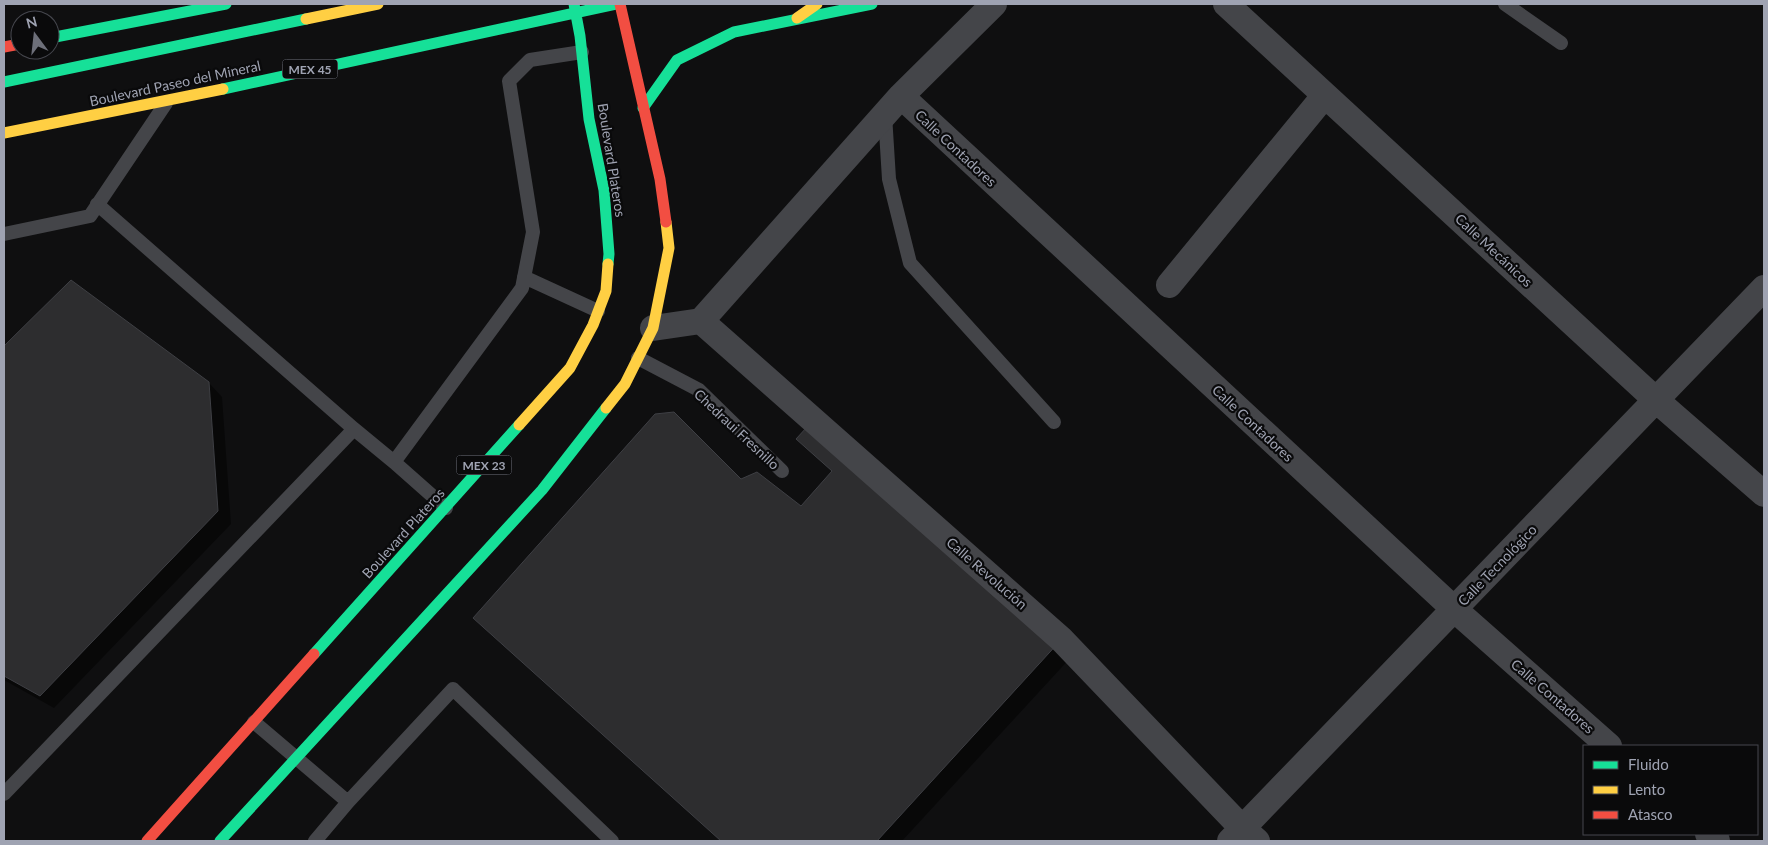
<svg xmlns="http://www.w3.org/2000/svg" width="1768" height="845" viewBox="0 0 1768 845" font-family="Lato,sans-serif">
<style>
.shadow{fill:#0007}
.building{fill:#2d2d2f;stroke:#3e3f44}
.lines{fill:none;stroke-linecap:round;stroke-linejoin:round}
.lane{stroke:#444549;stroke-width:14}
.street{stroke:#444549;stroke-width:26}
.fast{stroke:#16e098;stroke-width:11}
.slow{stroke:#ffcf43;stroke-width:11}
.jam{stroke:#f24e42;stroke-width:11}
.labels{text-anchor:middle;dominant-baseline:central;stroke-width:4.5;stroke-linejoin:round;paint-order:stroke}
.shield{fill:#0a0a0b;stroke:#727580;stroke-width:1}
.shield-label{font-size:12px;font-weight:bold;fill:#9fa3b2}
.street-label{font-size:14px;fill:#9fa3b2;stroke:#0a0a0b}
</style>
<rect width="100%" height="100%" fill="#0f0f10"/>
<path class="shadow" d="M 71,282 L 209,383 L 222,397 L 231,524 L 54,708 L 4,680 L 4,348 Z
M 741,481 L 801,508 L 1073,655 L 902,841 L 722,841 L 488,631 Z"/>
<path class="building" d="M 71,280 L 209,382 L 218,511 L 40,696 L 4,676 L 4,346 Z
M 674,412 L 741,479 L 757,472 L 801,506 L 832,471 L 796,439 L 807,427 L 1060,641 L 877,841 L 721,841 L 473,618 L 655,414 Z"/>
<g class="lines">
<path class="lane" d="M 1505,4 L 1561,43
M 885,115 L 889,179 L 910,263 L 1054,422
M 4,234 L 90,216 L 166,103
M 524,277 L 598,311
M 638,358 L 699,390 L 782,471
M 354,429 L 394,462 L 522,288 L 533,232 L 509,81 L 530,60 L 582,52
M 394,462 L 446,508
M 254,722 L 348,802 L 453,689 L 612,841
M 4,794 L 354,429 L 97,204
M 315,841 L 348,802"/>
<path class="street" d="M 1226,4 L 1656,400 L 1764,494
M 901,96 L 1454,609 L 1609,746
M 1169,285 L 1325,95
M 701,321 L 1061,639 L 1242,828 L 1257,841
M 653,328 L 701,321 L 901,96 L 994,4
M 1708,834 L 1717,841
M 1230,841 L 1764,288"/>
<path class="fast" d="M 574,4 L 580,36 L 589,119 L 604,190 L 609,254 L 608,264
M 50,38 L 226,4
M 4,82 L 306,19
M 223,89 L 616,4
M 643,108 L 677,60 L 734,32 L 872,4
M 314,654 L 519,425
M 220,841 L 542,490 L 606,408"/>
<path class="slow" d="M 797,18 L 817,4
M 306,19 L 378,4
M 4,133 L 223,89
M 606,408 L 625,384 L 653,328 L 669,248 L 666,222
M 519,425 L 570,368 L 593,325 L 606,291 L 608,264"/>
<path class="jam" d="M 620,4 L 660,179 L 666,222
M 4,47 L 20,44
M 147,841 L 314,654"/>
</g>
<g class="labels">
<g class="shield">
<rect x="282.5" y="59.5" width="55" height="19" rx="4"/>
<rect x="456.5" y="455.5" width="55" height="19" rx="4"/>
</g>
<g class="shield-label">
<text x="310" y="69">MEX 45</text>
<text x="484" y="465">MEX 23</text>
</g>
<g class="street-label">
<text transform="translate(175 83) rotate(-12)">Boulevard Paseo del Mineral</text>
<text transform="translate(956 148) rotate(43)">Calle Contadores</text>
<text transform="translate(612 160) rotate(81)">Boulevard Plateros</text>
<text transform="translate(1494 250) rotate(43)">Calle Mecánicos</text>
<text transform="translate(1253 423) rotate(43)">Calle Contadores</text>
<text transform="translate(737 429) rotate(43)">Chedraui Fresnillo</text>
<text transform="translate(403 533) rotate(-48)">Boulevard Plateros</text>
<text transform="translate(1497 565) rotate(-46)">Calle Tecnológico</text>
<text transform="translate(987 573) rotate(41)">Calle Revolución</text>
<text transform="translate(1553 696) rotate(41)">Calle Contadores</text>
</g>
</g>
<rect width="1768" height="845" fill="none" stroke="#9fa3b2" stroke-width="10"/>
<rect x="1583" y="745" width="175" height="90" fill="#0a0a0b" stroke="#46474e"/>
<rect x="1593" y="761" width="25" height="8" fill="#16e098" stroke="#46474e"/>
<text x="1628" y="770" font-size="15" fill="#9fa3b2">Fluido</text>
<rect x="1593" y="786" width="25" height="8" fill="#ffcf43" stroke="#46474e"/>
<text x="1628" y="795" font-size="15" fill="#9fa3b2">Lento</text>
<rect x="1593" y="811" width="25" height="8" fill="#f24e42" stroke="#46474e"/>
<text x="1628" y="820" font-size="15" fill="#9fa3b2">Atasco</text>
<g transform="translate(35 35) rotate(345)"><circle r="24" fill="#0a0a0b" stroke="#46474e"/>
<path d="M0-4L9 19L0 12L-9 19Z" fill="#6d6f79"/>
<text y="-8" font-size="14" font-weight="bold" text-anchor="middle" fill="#9fa3b2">N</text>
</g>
</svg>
